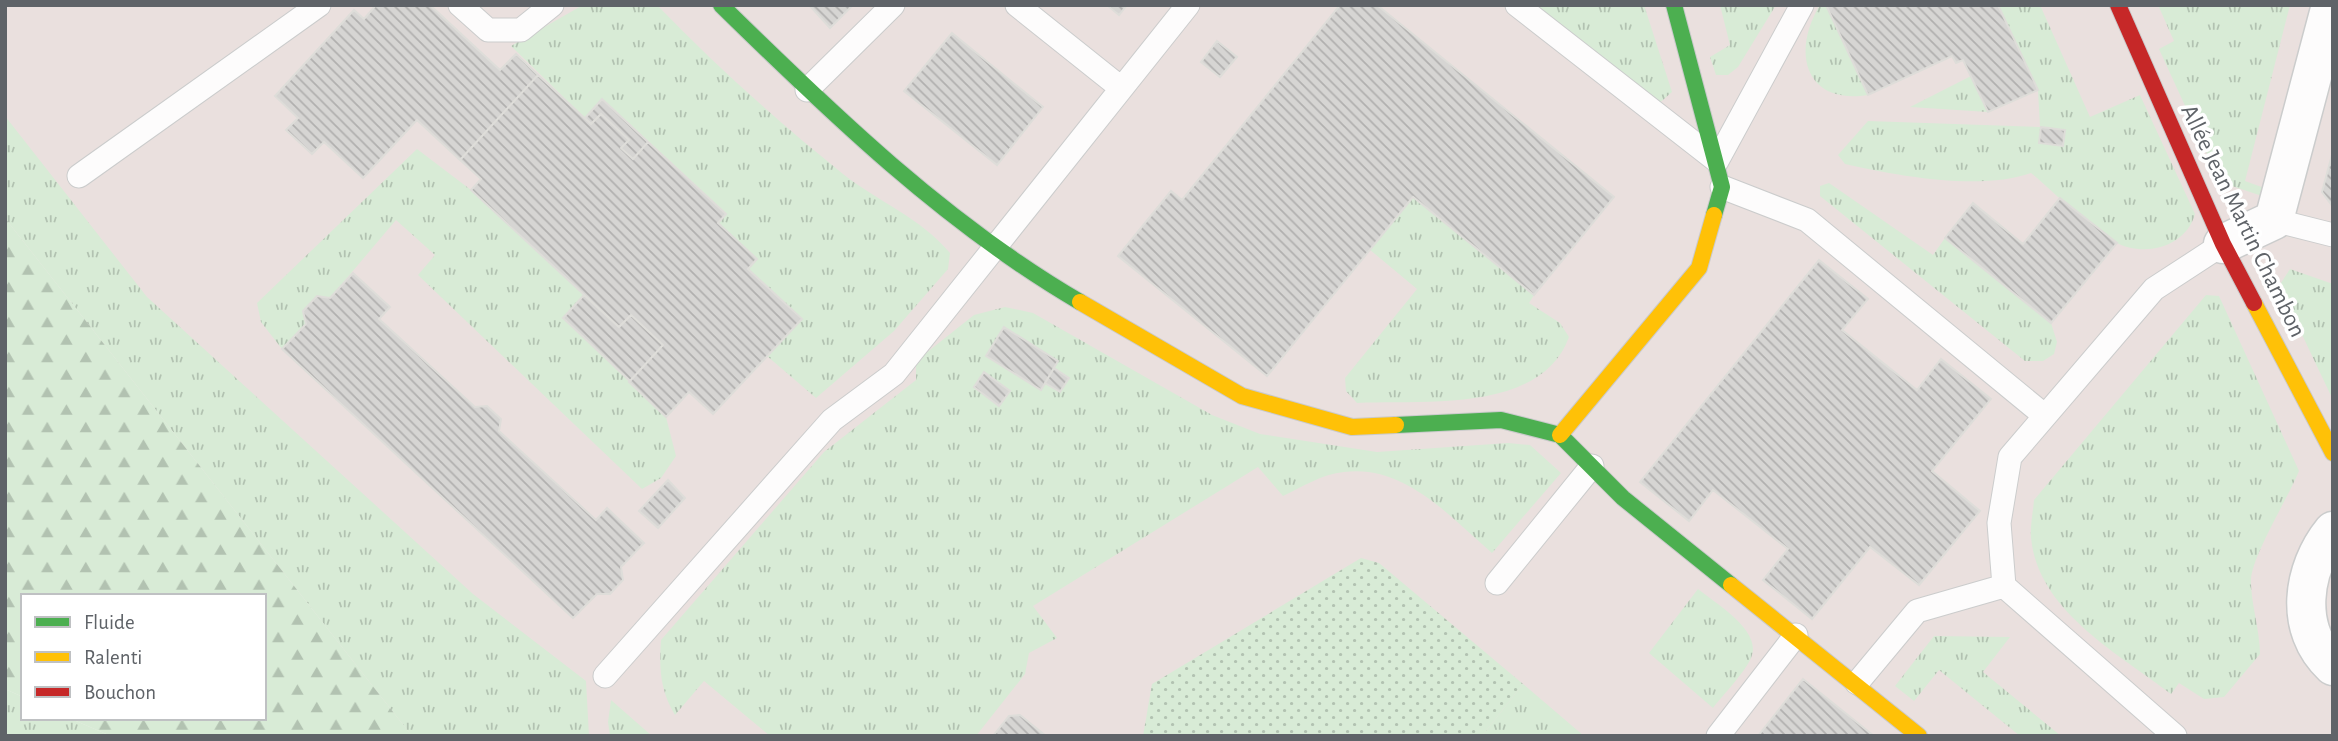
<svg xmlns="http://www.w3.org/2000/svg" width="2338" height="741" viewBox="0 0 2338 741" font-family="'Alegreya Sans',sans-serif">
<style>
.medical{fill:#eae0de}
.grass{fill:url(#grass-tufts);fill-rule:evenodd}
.forest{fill:url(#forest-firs)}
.park{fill:url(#park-dots)}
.building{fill:url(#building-back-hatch);stroke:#deddd9;stroke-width:2}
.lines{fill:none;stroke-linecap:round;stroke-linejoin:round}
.lane-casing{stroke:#cbcccc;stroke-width:25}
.street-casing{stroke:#cbcccc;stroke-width:41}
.fast-casing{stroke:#cacacb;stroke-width:18}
.slow-casing{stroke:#cacacb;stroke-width:18}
.jam-casing{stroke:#cacacb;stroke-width:18}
.lane{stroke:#fdfcfc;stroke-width:23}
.street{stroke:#fdfcfc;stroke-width:38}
.fast{stroke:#4caf50;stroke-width:16}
.slow{stroke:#ffc107;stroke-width:16}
.jam{stroke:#c62828;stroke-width:16}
.labels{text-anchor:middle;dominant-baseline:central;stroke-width:7;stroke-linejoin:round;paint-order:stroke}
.street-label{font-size:24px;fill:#5f6368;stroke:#fff}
</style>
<defs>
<pattern id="grass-tufts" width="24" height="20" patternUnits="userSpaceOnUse" patternTransform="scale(1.75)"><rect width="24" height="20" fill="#d8ebd6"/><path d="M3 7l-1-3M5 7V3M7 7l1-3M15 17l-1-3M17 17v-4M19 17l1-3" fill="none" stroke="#b2c2b1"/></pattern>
<pattern id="forest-firs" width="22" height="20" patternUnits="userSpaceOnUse" patternTransform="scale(1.75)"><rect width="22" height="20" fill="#d8ebd6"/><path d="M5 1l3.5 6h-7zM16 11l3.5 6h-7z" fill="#b2c2b1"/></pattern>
<pattern id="park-dots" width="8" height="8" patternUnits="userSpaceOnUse" patternTransform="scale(1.75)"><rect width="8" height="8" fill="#d8ebd6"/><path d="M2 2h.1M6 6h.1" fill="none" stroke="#b2c2b1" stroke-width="1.8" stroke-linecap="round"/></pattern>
<pattern id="building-back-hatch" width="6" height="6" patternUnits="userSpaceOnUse" patternTransform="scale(1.75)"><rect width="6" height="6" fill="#d6d5d3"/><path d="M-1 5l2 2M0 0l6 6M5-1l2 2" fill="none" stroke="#b1b0af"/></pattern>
</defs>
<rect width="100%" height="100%" fill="#efeeea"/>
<path class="medical" d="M 5,5 L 2333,5 L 2333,736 L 412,736 L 5,218 Z"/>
<path class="grass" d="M 583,5 L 657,5 C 715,65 777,121 843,174 C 877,201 921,218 950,253 L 948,269 L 894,331 L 816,398 L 767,356 L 801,319 L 748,269 L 757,259 L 718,223 L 726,213 L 603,99 L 585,118 L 511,46 Z
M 1537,5 L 1644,5 L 1672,92 L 1656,106 Z
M 1720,5 L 1776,5 L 1738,67 L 1728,75 L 1716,75 L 1710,57 L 1730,45 Z
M 1820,5 L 1826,5 L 1868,95 C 1805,105 1791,52 1820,5 Z
M 1998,5 L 2040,5 L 2090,117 L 2140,95 L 2195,214 C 2186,247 2144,258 2115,242 C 2087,226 2056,194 2031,173 C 1981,191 1897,176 1845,164 L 1838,155 L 1868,121 L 2040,127 L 2038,90 ZM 2041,128 L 2064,130 L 2062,146 L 2039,143 Z
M 2158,5 L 2290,5 L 2245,181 L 2267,189 L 2265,197 L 2220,182 L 2159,49 L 2174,41 Z
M 1971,76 L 1988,112 L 1910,107 Z
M 5,116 L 147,297 L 473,594 L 586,681 L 589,736 L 412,736 L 5,218 Z
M 417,149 L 471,190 L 584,295 L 563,318 L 666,417 L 676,456 L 661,478 L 642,489 L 418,275 L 435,255 L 396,220 L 330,298 L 317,296 L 303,311 L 306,324 L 282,349 L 261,322 L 257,303 Z
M 1829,183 L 1933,255 L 1945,238 L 2051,323 L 2057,342 L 2054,354 L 2043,361 L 2025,361 L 1820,196 L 1820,186 Z
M 1413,197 L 1534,295 L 1529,303 L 1560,323 L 1569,337 C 1541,414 1423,400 1357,403 L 1346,391 L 1345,378 L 1417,289 L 1369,249 Z
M 2290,269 L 2333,284 L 2333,400 L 2279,286 Z
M 2206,295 L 2219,296 L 2299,471 C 2288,498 2253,554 2251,579 C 2250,600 2260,630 2260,654 L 2224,697 L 2204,699 L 2179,683 L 2171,694 C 2119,654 2038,611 2031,538 C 2030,526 2033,512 2034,500 Z
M 1005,307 L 1033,313 L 1212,415 L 1260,434 L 1377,452 L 1508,443 L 1530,445 L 1561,473 L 1492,553 C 1450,517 1405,464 1344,472 C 1322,474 1302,487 1283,496 L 1258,467 L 1033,606 L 1057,638 L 1029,653 L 1025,674 L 976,736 L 770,736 L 704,681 L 675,715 C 660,690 659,668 661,640 L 824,452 L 916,380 L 916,361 L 974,315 Z
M 1698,589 C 1715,603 1760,629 1752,655 C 1749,668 1722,696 1713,708 L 1649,653 Z
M 1934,636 L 2010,637 L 1983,672 L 2061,736 L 2020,736 L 1939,670 L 1914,701 L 1895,686 Z
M 1523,684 L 1584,736 L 1482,736 Z
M 5,689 L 23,697 L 23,718 L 69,718 L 111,736 L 5,736 Z
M 611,700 L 652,736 L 610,736 L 608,722 Z"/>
<path class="forest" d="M 5,218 L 412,736 L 111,736 L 69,718 L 264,718 L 264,596 L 23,596 L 23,697 L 5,689 Z"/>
<path class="park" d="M 1361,558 L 1379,563 L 1523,684 L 1482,736 L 1143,736 L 1152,684 Z"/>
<path class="building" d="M 376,5 L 430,5 L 500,70 L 516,54 L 538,75 L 460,160 L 417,120 L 363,178 L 324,142 L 312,154 L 286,130 L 298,118 L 275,96 L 354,10 L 364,19 Z
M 809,5 L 853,5 L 830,28 Z
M 1107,5 L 1127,5 L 1119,15 Z
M 1340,5 L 1377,5 L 1614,197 L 1534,295 L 1413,197 L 1267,376 L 1118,256 L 1171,191 L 1182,200 Z
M 1826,5 L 1998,5 L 2038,90 L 1988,112 L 1963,60 L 1956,63 L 1952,56 L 1868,95 Z
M 952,33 L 1043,107 L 997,165 L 904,91 Z
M 1217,41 L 1237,57 L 1220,77 L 1201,62 Z
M 538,75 L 591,124 L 601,114 L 629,140 L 621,148 L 633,159 L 648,142 L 726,214 L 718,223 L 757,259 L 748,269 L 802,319 L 713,414 L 689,392 L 666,417 L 629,382 L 663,345 L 631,315 L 619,327 L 471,190 L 481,179 L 460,160 Z
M 602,99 L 648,142 L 633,159 L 621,148 L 629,140 L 601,114 L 591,124 L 585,118 Z
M 2041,127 L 2065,130 L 2063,146 L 2039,143 Z
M 2333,151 L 2333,207 L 2322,192 Z
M 2060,198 L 2117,243 L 2051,323 L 1945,238 L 1973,203 L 2023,244 Z
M 1819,260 L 1868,299 L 1842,330 L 1917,390 L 1941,359 L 1991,399 L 1932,471 L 1980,511 L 1919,585 L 1870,547 L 1812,619 L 1763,580 L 1788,549 L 1713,490 L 1689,521 L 1640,482 Z
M 353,273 L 390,307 L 379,319 L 475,407 L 487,406 L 501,419 L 499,431 L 596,520 L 607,508 L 644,543 L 621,567 L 623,580 L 610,594 L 597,594 L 573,618 L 282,349 L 306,324 L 303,311 L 317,296 L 330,298 Z
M 584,295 L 619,327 L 631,315 L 663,345 L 630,381 L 563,318 Z
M 1004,327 L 1058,361 L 1041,390 L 986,356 Z
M 1054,368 L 1069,378 L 1060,392 L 1045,383 Z
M 984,372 L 1010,391 L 999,406 L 974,387 Z
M 668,480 L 685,498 L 658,528 L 639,511 Z
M 1803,679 L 1874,736 L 1758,736 Z
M 1020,715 L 1046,736 L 993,736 L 1009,716 Z"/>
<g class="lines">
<g class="lane-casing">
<path id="lane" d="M 460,5 L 488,30 L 521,30 L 552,5
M 1017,5 L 1121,88
M 1517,5 L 1717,161 L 1802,5
M 807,90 L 893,5
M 79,176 L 319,5
M 1722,187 L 1807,220 L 2045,416
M 2274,220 L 2333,235
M 1497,583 L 1592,466
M 605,676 L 832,420 L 894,374 L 1188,5
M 1857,683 L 1917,611 L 2004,586
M 1718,736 L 1796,635
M 2175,736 L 2004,586 L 1999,523 L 2010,457 L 2154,289 L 2223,244"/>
</g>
<g class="street-casing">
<path id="street" d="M 2223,244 L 2274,220 L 2331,5
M 2333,531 C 2302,569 2293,629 2333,666"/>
</g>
<g class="fast-casing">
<path id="fast" d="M 721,5 C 831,113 946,224 1080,302
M 1674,5 L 1722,187 L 1714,215
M 1396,425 L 1501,420 L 1560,435 L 1623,498 L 1731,585"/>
</g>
<g class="slow-casing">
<path id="slow" d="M 1080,302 L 1242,396 L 1352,427 L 1396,425
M 2254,303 L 2333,453
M 1560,435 L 1699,268 L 1714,215
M 1731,585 L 1919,736"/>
</g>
<g class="jam-casing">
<path id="jam" d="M 2118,5 L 2223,244 L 2254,303"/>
</g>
<use href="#lane" class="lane"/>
<use href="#street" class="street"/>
<use href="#fast" class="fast"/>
<use href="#slow" class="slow"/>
<use href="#jam" class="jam"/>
</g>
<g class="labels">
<g class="street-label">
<text transform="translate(2243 221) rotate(64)">Allée Jean Martin Chambon</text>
</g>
</g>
<rect width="2338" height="741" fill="none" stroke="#5f6368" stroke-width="14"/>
<rect x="21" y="594" width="245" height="126" fill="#ffffff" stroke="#bfc1c3" stroke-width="2"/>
<rect x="35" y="617" width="35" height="10" fill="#4caf50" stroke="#bfc1c3" stroke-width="2"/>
<text x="84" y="629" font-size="21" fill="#5f6368">Fluide</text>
<rect x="35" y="652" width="35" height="10" fill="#ffc107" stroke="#bfc1c3" stroke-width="2"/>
<text x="84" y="664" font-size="21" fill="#5f6368">Ralenti</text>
<rect x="35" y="687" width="35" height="10" fill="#c62828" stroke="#bfc1c3" stroke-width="2"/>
<text x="84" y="699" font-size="21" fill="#5f6368">Bouchon</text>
</svg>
